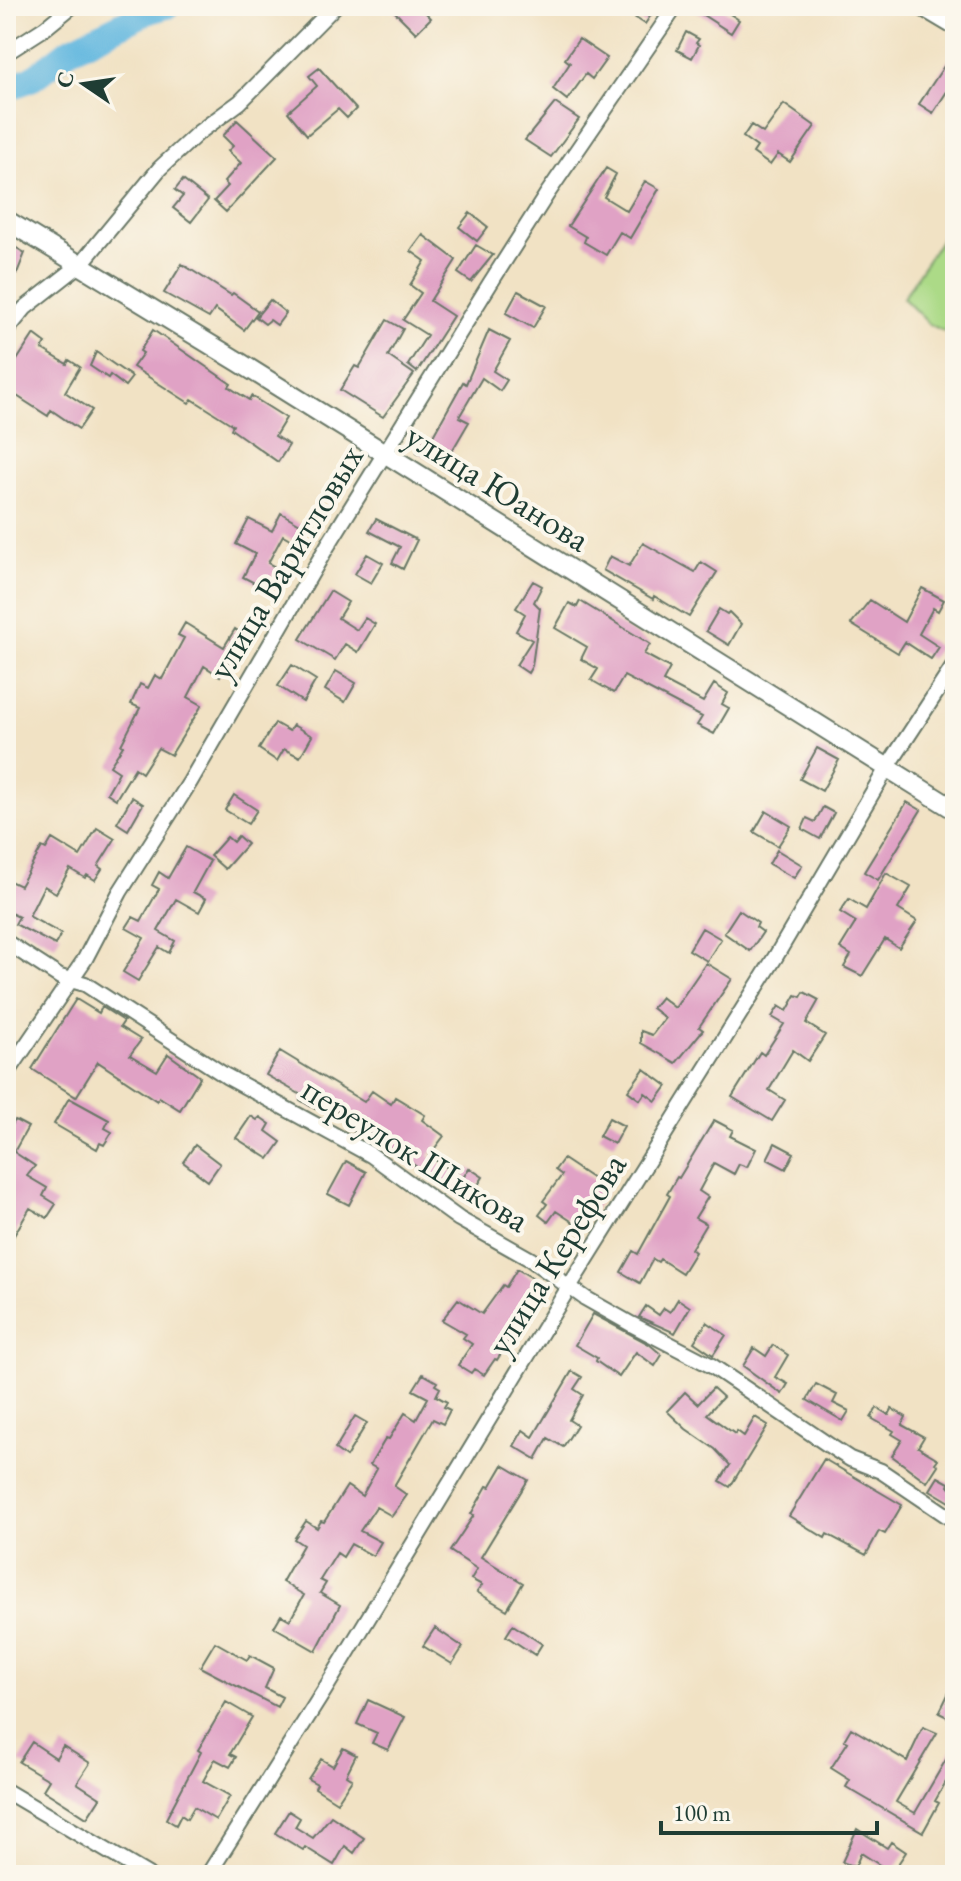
<svg xmlns="http://www.w3.org/2000/svg" width="961" height="1881" viewBox="0 0 961 1881" font-family="'EB Garamond',serif">
<style>
.green{fill:#acda87;stroke:#668c5e;stroke-width:2}
.lines{fill:none;stroke-linecap:round;stroke-linejoin:round}
.river{stroke:#63b8df;stroke-width:26}
.building{fill:#e0a2c5}
.minor-casing{stroke:#687766;stroke-width:18}
.tertiary-casing{stroke:#687766;stroke-width:22}
.minor{stroke:#fff;stroke-width:14}
.tertiary{stroke:#fff;stroke-width:18}
.labels{text-anchor:middle;dominant-baseline:central;stroke-width:8;stroke-linejoin:round;paint-order:stroke}
.street-label{font-size:36px;fill:#1f3d34;stroke:#fbf7ec}
</style>
<rect width="100%" height="100%" fill="#fbf7ec"/>
<filter id="ink" filterUnits="userSpaceOnUse"><feTurbulence type="fractalNoise" baseFrequency=".0125" numOctaves="2"/><feDisplacementMap in="SourceGraphic" scale="16" xChannelSelector="R" yChannelSelector="G"/><feConvolveMatrix kernelMatrix="1 2 1 2 8 2 1 2 1" color-interpolation-filters="sRGB"/></filter>
<filter id="wash" filterUnits="userSpaceOnUse"><feTurbulence type="fractalNoise" baseFrequency=".006" numOctaves="4" result="noise"/><feDisplacementMap in="SourceGraphic" scale="32" xChannelSelector="R" yChannelSelector="G"/><feGaussianBlur stdDeviation="1.8" result="paint"/><feColorMatrix in="noise" values="0 0 0 0 0 0 0 0 0 0 0 0 0 0 0 0 0 1.4 0 .05"/><feComposite in="paint" operator="in"/></filter>
<g filter="url(#wash)">
<rect width="100%" height="100%" fill="#f1e2c4"/>
<path class="green" d="M 955,217 L 955,337 L 929,324 L 903,298 Z"/>
<g class="lines">
<path class="river" d="M 6,89 L 33,78 L 68,51 L 149,11 L 167,6"/>
</g>
<g id="blocks">
<path class="building" d="M 389,6 L 419,6 L 431,18 L 416,33 Z
M 617,6 L 657,6 L 645,24 Z
M 689,6 L 718,6 L 739,20 L 731,33 Z
M 686,32 L 699,39 L 696,43 L 699,45 L 692,58 L 677,50 Z
M 579,39 L 607,58 L 592,79 L 586,74 L 567,100 L 553,89 L 570,63 L 565,59 Z
M 948,60 L 955,64 L 955,79 L 933,113 L 919,104 Z
M 319,68 L 356,109 L 347,118 L 338,109 L 307,135 L 288,112 L 317,86 L 309,76 Z
M 555,103 L 579,119 L 551,157 L 525,140 Z
M 784,104 L 815,126 L 790,162 L 778,154 L 770,165 L 753,153 L 757,147 L 743,137 L 751,125 L 763,133 Z
M 237,120 L 277,157 L 226,212 L 214,201 L 228,186 L 224,182 L 241,163 L 228,151 L 233,146 L 223,136 Z
M 606,168 L 616,174 L 604,197 L 627,211 L 645,181 L 659,189 L 630,238 L 620,232 L 606,255 L 584,242 L 586,237 L 568,226 Z
M 183,180 L 208,200 L 191,222 L 173,208 L 183,196 L 175,190 Z
M 470,213 L 488,227 L 477,241 L 459,227 Z
M 423,235 L 456,260 L 430,301 L 453,316 L 417,372 L 408,365 L 427,335 L 403,320 L 421,293 L 410,285 L 425,261 L 411,251 Z
M 6,242 L 25,253 L 17,273 L 6,267 Z
M 476,245 L 493,255 L 471,282 L 458,273 Z
M 182,264 L 231,295 L 233,293 L 258,311 L 244,330 L 215,309 L 209,318 L 164,293 Z
M 518,291 L 546,306 L 533,328 L 506,313 Z
M 270,300 L 286,313 L 277,325 L 270,320 L 265,324 L 256,317 Z
M 387,320 L 403,329 L 388,356 L 414,374 L 383,417 L 340,390 L 355,366 L 359,368 Z
M 153,330 L 231,384 L 229,387 L 249,400 L 251,396 L 286,418 L 275,436 L 289,445 L 278,462 L 231,429 L 233,425 L 192,399 L 189,403 L 133,367 L 143,353 L 140,351 Z
M 489,330 L 510,341 L 493,371 L 507,380 L 500,391 L 482,378 L 459,417 L 469,422 L 449,456 L 453,458 L 448,468 L 417,452 L 422,442 L 428,445 L 463,382 L 466,384 Z
M 34,334 L 46,343 L 42,349 L 67,364 L 69,360 L 80,367 L 65,392 L 92,410 L 79,429 L 51,410 L 48,416 L 6,389 L 6,377 Z
M 96,352 L 132,377 L 125,386 L 110,375 L 108,378 L 90,366 Z
M 281,513 L 307,528 L 299,544 L 283,535 L 268,563 L 277,568 L 266,589 L 243,577 L 255,554 L 236,544 L 249,519 L 272,531 Z
M 376,519 L 417,540 L 403,569 L 392,563 L 400,547 L 369,531 Z
M 643,543 L 695,572 L 701,562 L 717,572 L 689,617 L 654,596 L 653,599 L 603,570 L 610,556 L 629,566 Z
M 367,554 L 383,563 L 371,583 L 355,574 Z
M 533,581 L 542,586 L 534,602 L 540,608 L 532,666 L 528,673 L 516,665 L 532,640 L 516,631 L 525,614 L 516,608 Z
M 922,588 L 944,600 L 938,611 L 933,608 L 919,634 L 939,647 L 931,659 L 905,642 L 898,653 L 851,624 L 870,600 L 904,622 Z
M 330,591 L 348,602 L 338,618 L 357,630 L 365,618 L 375,624 L 358,652 L 345,644 L 335,660 L 300,639 Z
M 580,601 L 650,644 L 644,654 L 670,668 L 663,681 L 703,702 L 714,684 L 728,693 L 722,704 L 729,708 L 714,734 L 697,725 L 702,717 L 624,676 L 614,693 L 591,680 L 598,669 L 581,659 L 587,647 L 555,628 L 569,603 L 577,607 Z
M 719,609 L 727,614 L 729,612 L 741,624 L 729,645 L 706,631 Z
M 185,623 L 224,647 L 235,629 L 244,635 L 220,676 L 204,666 L 188,697 L 202,705 L 171,755 L 158,748 L 142,773 L 135,768 L 116,799 L 107,793 L 119,772 L 110,766 L 123,746 L 121,745 L 140,708 L 131,704 L 140,684 L 148,688 L 155,675 L 162,679 L 184,638 L 178,635 Z
M 292,665 L 316,680 L 303,702 L 278,686 Z
M 336,671 L 356,683 L 345,702 L 325,690 Z
M 275,723 L 289,731 L 293,725 L 312,736 L 300,757 L 284,749 L 277,761 L 259,749 Z
M 817,748 L 839,760 L 822,791 L 800,779 Z
M 234,795 L 257,810 L 248,824 L 225,810 Z
M 132,797 L 143,804 L 128,830 L 117,823 Z
M 907,802 L 921,810 L 878,880 L 864,872 Z
M 823,807 L 834,813 L 820,839 L 802,829 L 807,818 L 815,822 Z
M 766,811 L 791,826 L 778,846 L 754,832 Z
M 97,828 L 115,839 L 98,866 L 102,869 L 95,880 L 87,875 L 85,878 L 70,869 L 56,893 L 44,886 L 29,916 L 61,934 L 55,945 L 15,924 L 19,917 L 6,911 L 6,890 L 10,881 L 20,886 L 42,847 L 46,849 L 52,839 L 80,856 Z
M 238,836 L 247,844 L 225,869 L 210,856 L 227,837 L 233,842 Z
M 186,847 L 210,861 L 193,892 L 206,899 L 199,912 L 176,899 L 158,931 L 175,941 L 169,953 L 159,947 L 138,981 L 123,972 L 144,938 L 126,928 L 133,917 L 141,921 L 159,889 L 152,885 L 159,872 L 168,878 Z
M 777,850 L 802,865 L 794,878 L 769,864 Z
M 886,873 L 911,887 L 898,909 L 917,921 L 899,948 L 885,939 L 862,976 L 844,967 L 851,955 L 840,948 L 856,922 L 840,912 L 849,899 L 866,909 Z
M 739,910 L 758,923 L 756,927 L 763,932 L 750,951 L 724,933 Z
M 702,928 L 721,939 L 707,961 L 689,950 Z
M 706,963 L 732,979 L 699,1027 L 703,1030 L 676,1063 L 641,1043 L 641,1031 L 652,1035 L 665,1018 L 652,1008 L 661,997 L 675,1008 Z
M 804,992 L 819,1000 L 806,1023 L 825,1035 L 808,1061 L 793,1050 L 769,1090 L 785,1100 L 772,1121 L 732,1097 L 760,1052 L 764,1055 L 784,1024 L 772,1017 L 779,1006 L 787,1011 L 796,995 L 801,997 Z
M 76,999 L 99,1013 L 102,1007 L 124,1021 L 120,1027 L 141,1040 L 130,1055 L 157,1071 L 168,1054 L 200,1077 L 180,1110 L 159,1097 L 157,1101 L 98,1062 L 76,1097 L 32,1069 Z
M 280,1051 L 364,1102 L 372,1091 L 391,1104 L 395,1097 L 425,1115 L 422,1120 L 444,1136 L 429,1156 L 463,1178 L 469,1168 L 483,1177 L 467,1202 L 361,1128 L 357,1134 L 347,1127 L 352,1120 L 320,1101 L 315,1109 L 300,1100 L 303,1096 L 266,1075 Z
M 644,1069 L 667,1086 L 656,1101 L 645,1093 L 640,1100 L 628,1091 Z
M 69,1098 L 109,1120 L 105,1128 L 112,1132 L 104,1145 L 100,1143 L 97,1149 L 54,1124 Z
M 251,1116 L 257,1120 L 260,1117 L 270,1124 L 266,1131 L 281,1142 L 269,1159 L 236,1138 Z
M 609,1118 L 624,1126 L 614,1144 L 599,1136 Z
M 15,1120 L 28,1127 L 14,1152 L 35,1166 L 27,1176 L 47,1188 L 43,1196 L 56,1204 L 47,1218 L 30,1208 L 6,1249 L 6,1135 Z
M 714,1120 L 733,1130 L 730,1136 L 756,1149 L 747,1167 L 739,1164 L 734,1174 L 714,1163 L 699,1191 L 708,1197 L 695,1218 L 706,1224 L 691,1249 L 695,1252 L 682,1273 L 660,1259 L 658,1262 L 653,1259 L 640,1283 L 621,1272 L 633,1251 L 638,1254 L 670,1196 L 667,1194 L 677,1177 L 679,1178 Z
M 775,1143 L 794,1153 L 786,1169 L 767,1159 Z
M 195,1145 L 220,1164 L 208,1181 L 183,1162 Z
M 563,1159 L 608,1189 L 582,1228 L 556,1211 L 548,1222 L 539,1215 L 547,1204 L 543,1201 L 562,1175 L 555,1170 Z
M 346,1161 L 366,1172 L 349,1205 L 328,1194 Z
M 517,1269 L 544,1285 L 497,1360 L 495,1359 L 484,1375 L 474,1369 L 471,1373 L 458,1365 L 472,1344 L 463,1338 L 466,1334 L 442,1320 L 458,1299 L 482,1314 L 503,1285 L 506,1287 Z
M 678,1299 L 690,1307 L 675,1333 L 639,1317 L 646,1306 L 659,1315 L 664,1308 L 670,1312 Z
M 593,1314 L 649,1344 L 662,1355 L 655,1366 L 636,1352 L 619,1377 L 596,1361 L 597,1358 L 575,1345 Z
M 707,1322 L 726,1335 L 713,1355 L 694,1342 Z
M 773,1345 L 788,1355 L 775,1377 L 788,1384 L 782,1394 L 743,1366 L 754,1348 L 766,1356 Z
M 572,1371 L 582,1377 L 574,1389 L 583,1395 L 569,1420 L 577,1425 L 563,1447 L 548,1438 L 536,1459 L 514,1446 L 523,1430 L 533,1437 Z
M 423,1374 L 437,1382 L 435,1385 L 440,1388 L 436,1396 L 447,1402 L 444,1407 L 450,1410 L 443,1424 L 433,1419 L 394,1486 L 407,1495 L 392,1516 L 376,1507 L 360,1531 L 381,1542 L 373,1556 L 351,1544 L 343,1557 L 337,1553 L 320,1580 L 326,1583 L 320,1593 L 340,1605 L 316,1651 L 274,1627 L 281,1615 L 290,1620 L 304,1595 L 282,1582 L 303,1545 L 294,1539 L 306,1521 L 317,1528 L 321,1521 L 324,1522 L 347,1486 L 362,1496 L 377,1469 L 370,1465 L 386,1438 L 389,1439 L 405,1413 L 416,1420 L 428,1398 L 413,1390 Z
M 816,1384 L 837,1395 L 833,1403 L 849,1411 L 843,1421 L 807,1400 Z
M 713,1388 L 723,1397 L 707,1414 L 735,1434 L 737,1431 L 744,1436 L 755,1417 L 768,1425 L 730,1487 L 720,1481 L 730,1465 L 715,1449 L 686,1429 L 667,1411 L 685,1392 L 698,1404 Z
M 877,1408 L 889,1415 L 892,1409 L 906,1417 L 902,1425 L 924,1437 L 918,1447 L 938,1459 L 935,1463 L 938,1465 L 927,1482 L 892,1456 L 902,1440 L 892,1434 L 894,1431 L 871,1418 Z
M 355,1416 L 367,1423 L 346,1457 L 335,1449 Z
M 824,1459 L 902,1505 L 885,1534 L 879,1531 L 866,1555 L 827,1534 L 825,1538 L 789,1516 Z
M 503,1465 L 528,1480 L 481,1557 L 523,1583 L 507,1610 L 477,1592 L 482,1585 L 471,1579 L 477,1569 L 450,1551 L 474,1515 L 471,1514 L 487,1486 L 490,1487 Z
M 938,1477 L 949,1483 L 948,1486 L 955,1491 L 955,1505 L 930,1490 Z
M 513,1625 L 542,1644 L 535,1655 L 506,1636 Z
M 435,1628 L 463,1647 L 452,1664 L 423,1646 Z
M 215,1642 L 247,1660 L 250,1655 L 274,1668 L 265,1688 L 282,1697 L 277,1707 L 200,1667 Z
M 955,1680 L 955,1721 L 939,1713 Z
M 368,1700 L 405,1717 L 388,1750 L 372,1743 L 377,1733 L 357,1724 Z
M 226,1702 L 252,1717 L 230,1754 L 236,1757 L 230,1767 L 215,1759 L 203,1781 L 230,1796 L 216,1820 L 194,1807 L 187,1819 L 181,1815 L 176,1825 L 166,1819 L 201,1752 L 198,1750 Z
M 923,1727 L 937,1733 L 896,1802 L 915,1813 L 955,1744 L 955,1766 L 935,1801 L 939,1803 L 923,1832 L 846,1787 L 850,1780 L 831,1768 L 848,1742 L 844,1740 L 851,1728 L 907,1761 Z
M 32,1742 L 56,1758 L 63,1746 L 90,1763 L 77,1783 L 100,1798 L 87,1818 L 43,1790 L 49,1780 L 19,1762 Z
M 343,1748 L 356,1755 L 346,1775 L 352,1779 L 337,1802 L 315,1788 L 317,1784 L 308,1779 L 321,1759 L 333,1766 Z
M 289,1811 L 300,1818 L 295,1827 L 313,1838 L 331,1816 L 364,1838 L 354,1853 L 345,1846 L 334,1865 L 305,1847 L 303,1850 L 275,1833 Z
M 857,1829 L 887,1848 L 891,1842 L 906,1852 L 892,1873 L 861,1853 L 855,1867 L 842,1862 Z"/>
</g>
</g>
<g filter="url(#ink)">
<use href="#blocks" fill-opacity="0" stroke="#687766" stroke-width="2"/>
<g class="lines">
<g class="minor-casing">
<path id="minor" d="M 918,6 L 955,28
M 6,53 L 45,28 L 72,6
M 6,331 L 25,308 L 81,264 L 160,168 L 198,133 L 240,102 L 335,6
M 6,942 L 60,977 L 85,984 L 226,1076 L 371,1155 L 459,1219 L 530,1259 L 585,1298 L 631,1324 L 712,1366 L 830,1446 L 850,1459 L 881,1471 L 955,1521
M 6,1075 L 85,959 L 120,892 L 190,782 L 328,545 L 491,282 L 547,194 L 676,6
M 6,1791 L 148,1875
M 208,1875 L 324,1691 L 569,1287 L 776,956 L 887,768 L 955,664"/>
</g>
<g class="tertiary-casing">
<path id="tertiary" d="M 6,220 L 239,362 L 955,810"/>
</g>
<use href="#minor" class="minor"/>
<use href="#tertiary" class="tertiary"/>
</g>
</g>
<g class="labels">
<g class="street-label">
<text transform="translate(498 487) rotate(32)">улица Юанова</text>
<text transform="translate(285 562) rotate(-59)">улица Варитловых</text>
<text transform="translate(416 1154) rotate(32)">переулок Шикова</text>
<text transform="translate(556 1254) rotate(-58)">улица Керефова</text>
</g>
</g>
<rect width="961" height="1881" fill="none" stroke="#fbf7ec" stroke-width="32"/>
<g transform="translate(84 84) rotate(283)" stroke="#fbf7ec" stroke-width="6" paint-order="stroke">
<path d="M0-6L14 30L0 20L-14 30Z" fill="#1f3d34"/>
<text y="-12" font-size="22" font-weight="bold" text-anchor="middle" fill="#1f3d34">С</text>
</g>
<path d="M661 1821v12h216v-12" fill="none" stroke="#1f3d34" stroke-width="4"/>
<text x="673" y="1821" font-size="24" fill="#1f3d34" stroke="#fbf7ec" stroke-width="6" paint-order="stroke">100 m</text>
</svg>
